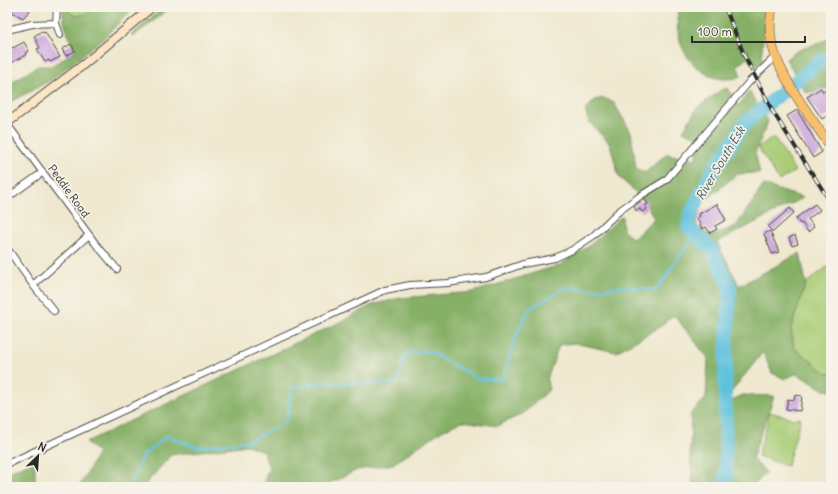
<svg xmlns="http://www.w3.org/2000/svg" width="838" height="494" viewBox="0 0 838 494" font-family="Delius,sans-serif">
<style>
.green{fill:#a8cc75;stroke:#6a7c50}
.forest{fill:#86b066;stroke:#586e48}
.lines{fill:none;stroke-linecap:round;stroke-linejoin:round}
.stream{stroke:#5fc1dd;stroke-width:2.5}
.river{stroke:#5fc1dd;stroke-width:14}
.building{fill:#cda8dc}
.minor-casing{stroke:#484744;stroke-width:8}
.secondary-casing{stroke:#484744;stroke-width:10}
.primary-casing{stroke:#484744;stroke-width:10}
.minor{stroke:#fff;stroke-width:6}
.secondary{stroke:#fce5c4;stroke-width:8}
.primary{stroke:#f8bf6c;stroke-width:9}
.rail-casing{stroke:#2b2b2b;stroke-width:4}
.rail{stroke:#f7f3e8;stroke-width:2.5;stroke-dasharray:8;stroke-linecap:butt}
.labels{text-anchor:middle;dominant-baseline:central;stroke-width:3.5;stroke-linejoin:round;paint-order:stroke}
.street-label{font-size:11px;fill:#2b2b2b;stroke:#f7f3e8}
.water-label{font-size:12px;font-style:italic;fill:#3b5860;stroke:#f7f3e8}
</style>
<rect width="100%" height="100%" fill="#f7f3e8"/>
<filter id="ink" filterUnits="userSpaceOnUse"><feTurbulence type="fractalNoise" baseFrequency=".025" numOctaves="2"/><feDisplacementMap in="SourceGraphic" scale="8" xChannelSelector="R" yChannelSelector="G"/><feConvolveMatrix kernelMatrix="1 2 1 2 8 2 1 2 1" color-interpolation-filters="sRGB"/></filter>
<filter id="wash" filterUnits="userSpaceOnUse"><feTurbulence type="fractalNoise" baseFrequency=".012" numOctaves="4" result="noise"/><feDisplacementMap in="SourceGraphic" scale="16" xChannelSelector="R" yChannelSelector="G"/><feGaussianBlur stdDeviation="0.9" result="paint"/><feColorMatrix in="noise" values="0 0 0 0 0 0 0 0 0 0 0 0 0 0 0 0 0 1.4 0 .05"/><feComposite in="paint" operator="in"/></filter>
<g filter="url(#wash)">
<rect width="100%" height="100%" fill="#efe8cf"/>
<path class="green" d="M 70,7 L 96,7 L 96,9 C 87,14 77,19 69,12 Z
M 774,137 L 795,171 L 779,181 L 758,147 Z
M 831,264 L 831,374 L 825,372 L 794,348 L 791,328 L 806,283 Z
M 770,412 L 794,419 L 801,418 L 787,466 L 758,456 Z"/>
<path class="forest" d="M 63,7 L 70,7 L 69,12 C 77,19 87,14 96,9 L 96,7 L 135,7 L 104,38 L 51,80 L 12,101 L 7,106 L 7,85 L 38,66 L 51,66 L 76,51 C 69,38 62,22 63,7 Z
M 164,7 L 171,7 L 134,36 L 131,35 Z
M 678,7 L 764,7 L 762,61 L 758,66 L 752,64 L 747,58 L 737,66 L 741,76 C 735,79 730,79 724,79 C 702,78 684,58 679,38 C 677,29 677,16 678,7 Z
M 831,38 L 831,87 L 806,93 L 786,59 L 797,51 Z
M 727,88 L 739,106 L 749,91 L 768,122 L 755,153 L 760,173 L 737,174 L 702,203 L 696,222 L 697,226 L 709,235 L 714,235 L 736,226 L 764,185 L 803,198 L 717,242 L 739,286 L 800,253 L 806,283 L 791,328 L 794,348 L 825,372 L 831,374 L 831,391 L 824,390 L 799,375 L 795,374 L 785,379 L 772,373 L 763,352 L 725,400 L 724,487 L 693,487 L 690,457 L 691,413 L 706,398 L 708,358 L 674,315 L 660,327 L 616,352 L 574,343 L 559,345 L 547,380 L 549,390 L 524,413 L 497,426 L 462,421 L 438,433 L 393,464 L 357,470 L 322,487 L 262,487 L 269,468 L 263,451 L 247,445 L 171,455 L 143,487 L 79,487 L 98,453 L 86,442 L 336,324 L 372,305 L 400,298 L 473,292 L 560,265 L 590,245 L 622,216 L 623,229 L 633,239 L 654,218 L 644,200 L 619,177 L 610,144 L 589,122 L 585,110 L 595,100 L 604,98 L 614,103 L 631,132 L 636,168 L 645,173 L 666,154 L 696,159 L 701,139 L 683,131 L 697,108 L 721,90 Z
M 741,395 L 774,396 L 752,459 L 766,472 L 753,487 L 731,487 L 730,481 L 726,405 Z
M 35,461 L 35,487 L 7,487 L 7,474 L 12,470 Z"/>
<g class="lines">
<path class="stream" d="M 132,487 L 132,480 L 143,455 L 167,436 L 197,447 L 248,441 L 286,422 L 292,388 L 323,382 L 371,384 L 397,383 L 406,353 L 429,351 L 478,379 L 503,379 L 515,338 L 528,310 L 566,287 L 596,290 L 623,286 L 656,291 L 679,257 L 696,235"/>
<path class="river" d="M 726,487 L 725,378 L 730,287 L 713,251 L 688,227 L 690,215 L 711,174 L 745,123 L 820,61 L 831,58"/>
</g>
<g id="blocks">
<path class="building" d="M 15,7 L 33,7 L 23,18 L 12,12 Z
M 42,31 L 43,33 L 45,32 L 60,57 L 50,62 L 49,60 L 45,62 L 37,49 L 40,48 L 34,36 Z
M 24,42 L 29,51 L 25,53 L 26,55 L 7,65 L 7,50 L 12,47 L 13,48 Z
M 71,44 L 75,51 L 66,56 L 62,49 Z
M 821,88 L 823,92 L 827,90 L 831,95 L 831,113 L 822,119 L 807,97 Z
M 797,110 L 822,152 L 813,158 L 787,116 Z
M 645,199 L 648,204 L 645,206 L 647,209 L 642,212 L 640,209 L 636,211 L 634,206 Z
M 717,204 L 726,220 L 715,226 L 717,229 L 710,233 L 706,227 L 702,229 L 697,218 L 700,216 L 699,214 Z
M 815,204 L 820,210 L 808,219 L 814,227 L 808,232 L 802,223 L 800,224 L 796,218 Z
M 790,208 L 794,213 L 773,232 L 768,227 Z
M 770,231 L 779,252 L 772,254 L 764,234 Z
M 795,235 L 798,244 L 792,246 L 789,238 Z
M 795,395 L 802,396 L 800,411 L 786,409 L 788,399 L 794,400 Z"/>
</g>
</g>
<g filter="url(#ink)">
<use href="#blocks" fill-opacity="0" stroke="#484744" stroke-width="1"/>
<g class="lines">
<g class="minor-casing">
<path id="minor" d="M 57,8 L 56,23 L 60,35
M 7,30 L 32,24 L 56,23
M 7,124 L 95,243 L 117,269
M 7,198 L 43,172
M 7,248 L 33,285 L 54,311
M 33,285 L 89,235
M 7,464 L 385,290 L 410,285 L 448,283 L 486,277 L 523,264 L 555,258 L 572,250 L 593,236 L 619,211 L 640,196 L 666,180 L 749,82 L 775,57"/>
</g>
<g class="secondary-casing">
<path id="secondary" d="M 7,123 L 83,65 L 152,7"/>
</g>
<g class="primary-casing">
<path id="primary" d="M 772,7 C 771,17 769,28 771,38 C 775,71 812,119 831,147"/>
</g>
<use href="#minor" class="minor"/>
<use href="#secondary" class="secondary"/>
<use href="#primary" class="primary"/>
<g class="rail-casing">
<path id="rail" d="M 725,7 L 744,55 L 773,112 L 831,203"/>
</g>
<use href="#rail" class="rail"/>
</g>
</g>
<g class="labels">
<g class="street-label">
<text transform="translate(69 191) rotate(54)">Peddie Road</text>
</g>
<g class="water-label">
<text transform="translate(720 163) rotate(-59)">River South Esk</text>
</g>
</g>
<rect width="838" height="494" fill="none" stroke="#f7f3e8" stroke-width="24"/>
<g transform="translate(38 456) rotate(25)" stroke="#f7f3e8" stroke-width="3" paint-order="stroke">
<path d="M0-3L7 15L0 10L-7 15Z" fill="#2b2b2b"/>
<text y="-6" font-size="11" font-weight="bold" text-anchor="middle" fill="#2b2b2b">N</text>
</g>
<path d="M692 36v6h113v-6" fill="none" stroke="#2b2b2b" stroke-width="2"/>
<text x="698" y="36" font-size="12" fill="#2b2b2b" stroke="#f7f3e8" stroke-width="3" paint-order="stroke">100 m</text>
</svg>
